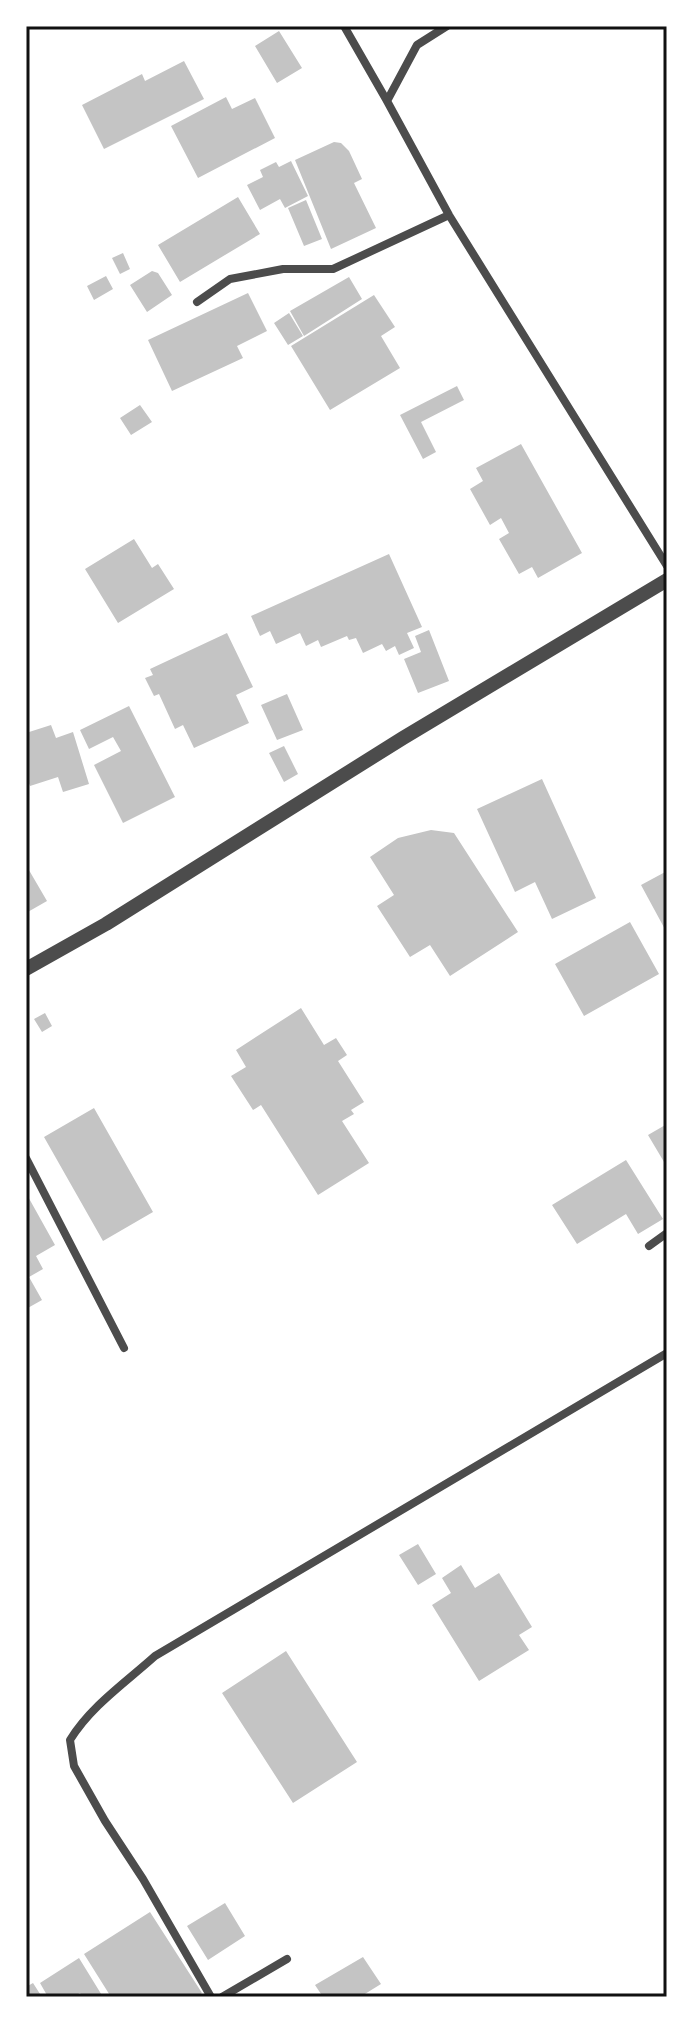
<svg xmlns="http://www.w3.org/2000/svg" width="693" height="2023" viewBox="0 0 693 2023" font-family="'Nunito Sans',sans-serif">
<style>
.building{fill:#c4c4c4}
.lines{fill:none;stroke-linecap:round;stroke-linejoin:round}
.minor{stroke:#4c4c4c;stroke-width:8}
.tertiary{stroke:#4c4c4c;stroke-width:14}
.neatline{fill:none;stroke:#111;stroke-width:3}
</style>
<rect width="100%" height="100%" fill="#fff"/>
<path class="building" d="M 279,31 L 302,68 L 277,83 L 255,46 Z
M 184,61 L 204,99 L 104,149 L 82,105 L 142,74 L 145,81 Z
M 226,97 L 232,109 L 255,98 L 275,138 L 198,178 L 171,126 Z
M 334,142 L 341,143 L 349,151 L 362,179 L 354,183 L 376,228 L 331,249 L 295,160 Z
M 291,161 L 308,196 L 285,208 L 280,199 L 260,210 L 247,185 L 263,177 L 260,170 L 276,162 L 279,167 Z
M 238,197 L 260,234 L 180,282 L 158,245 Z
M 306,200 L 322,239 L 304,246 L 288,208 Z
M 123,253 L 130,269 L 120,274 L 112,258 Z
M 152,271 L 158,273 L 172,295 L 147,312 L 130,285 Z
M 106,276 L 113,289 L 94,300 L 87,286 Z
M 349,277 L 362,299 L 304,336 L 290,311 Z
M 248,293 L 267,331 L 237,346 L 243,358 L 172,391 L 148,340 Z
M 374,295 L 395,327 L 381,336 L 400,368 L 330,410 L 291,346 Z
M 289,313 L 303,336 L 288,345 L 274,323 Z
M 457,386 L 464,400 L 421,422 L 436,452 L 423,459 L 400,415 Z
M 140,405 L 152,422 L 131,435 L 120,418 Z
M 521,444 L 582,553 L 538,578 L 532,567 L 519,574 L 499,539 L 509,533 L 501,518 L 490,525 L 470,489 L 483,481 L 476,468 Z
M 134,539 L 152,568 L 158,564 L 174,589 L 118,623 L 85,569 Z
M 389,554 L 422,627 L 407,633 L 414,648 L 399,655 L 395,646 L 386,651 L 382,644 L 363,653 L 356,638 L 349,640 L 347,636 L 321,647 L 318,640 L 306,646 L 300,633 L 276,644 L 270,631 L 260,636 L 251,616 Z
M 429,630 L 449,681 L 418,693 L 404,659 L 421,652 L 415,636 Z
M 227,633 L 253,687 L 236,695 L 249,723 L 194,748 L 183,725 L 175,729 L 159,694 L 154,696 L 145,678 L 153,675 L 150,669 Z
M 287,694 L 303,730 L 277,740 L 261,705 Z
M 129,706 L 175,797 L 123,823 L 94,765 L 121,751 L 113,737 L 89,749 L 80,730 Z
M 51,725 L 56,738 L 73,732 L 89,784 L 63,792 L 58,777 L 30,786 L 26,775 L 26,733 Z
M 284,746 L 298,774 L 284,782 L 269,753 Z
M 542,779 L 596,898 L 552,919 L 535,882 L 515,892 L 477,809 Z
M 431,830 L 454,833 L 518,932 L 450,976 L 430,945 L 410,957 L 377,906 L 394,895 L 370,857 L 398,838 Z
M 26,865 L 47,901 L 26,913 Z
M 667,871 L 667,933 L 641,885 Z
M 630,922 L 659,974 L 584,1016 L 555,964 Z
M 301,1008 L 324,1045 L 336,1038 L 347,1055 L 338,1061 L 364,1102 L 351,1110 L 354,1114 L 342,1121 L 369,1163 L 318,1195 L 261,1105 L 253,1110 L 231,1076 L 246,1067 L 236,1050 Z
M 45,1013 L 52,1026 L 42,1032 L 34,1019 Z
M 94,1108 L 153,1212 L 103,1241 L 44,1137 Z
M 667,1124 L 667,1167 L 648,1135 Z
M 626,1160 L 663,1219 L 638,1234 L 626,1214 L 577,1244 L 552,1205 Z
M 26,1193 L 55,1245 L 36,1256 L 43,1269 L 29,1277 L 42,1300 L 26,1309 Z
M 418,1544 L 436,1574 L 418,1585 L 399,1555 Z
M 461,1565 L 475,1588 L 499,1573 L 532,1627 L 519,1635 L 529,1650 L 479,1681 L 432,1605 L 451,1593 L 442,1578 Z
M 286,1651 L 357,1762 L 293,1803 L 222,1693 Z
M 225,1903 L 245,1936 L 208,1960 L 187,1926 Z
M 150,1912 L 202,1993 L 196,1997 L 111,1997 L 84,1954 Z
M 363,1957 L 381,1984 L 360,1997 L 323,1997 L 315,1985 Z
M 79,1958 L 103,1997 L 83,1997 L 80,1993 L 73,1997 L 48,1997 L 40,1983 Z
M 33,1983 L 42,1997 L 26,1997 L 26,1987 Z"/>
<g class="lines">
<path class="minor" d="M 344,26 L 387,101 L 449,215 L 667,566
M 387,101 L 417,45 L 447,26
M 197,302 L 230,279 L 283,269 L 333,269 L 449,215
M 26,1158 L 124,1348
M 649,1246 L 667,1233
M 211,1997 L 143,1879 L 105,1821 L 74,1766 L 70,1740 C 91,1706 125,1683 155,1656 L 667,1353
M 222,1997 L 287,1959"/>
<path class="tertiary" d="M 26,969 L 106,924 L 403,738 L 667,580"/>
</g>
<rect width="693" height="2023" fill="none" stroke="#ffffff" stroke-width="56"/>
<rect x="28" y="28" width="637" height="1967" class="neatline"/>
</svg>
